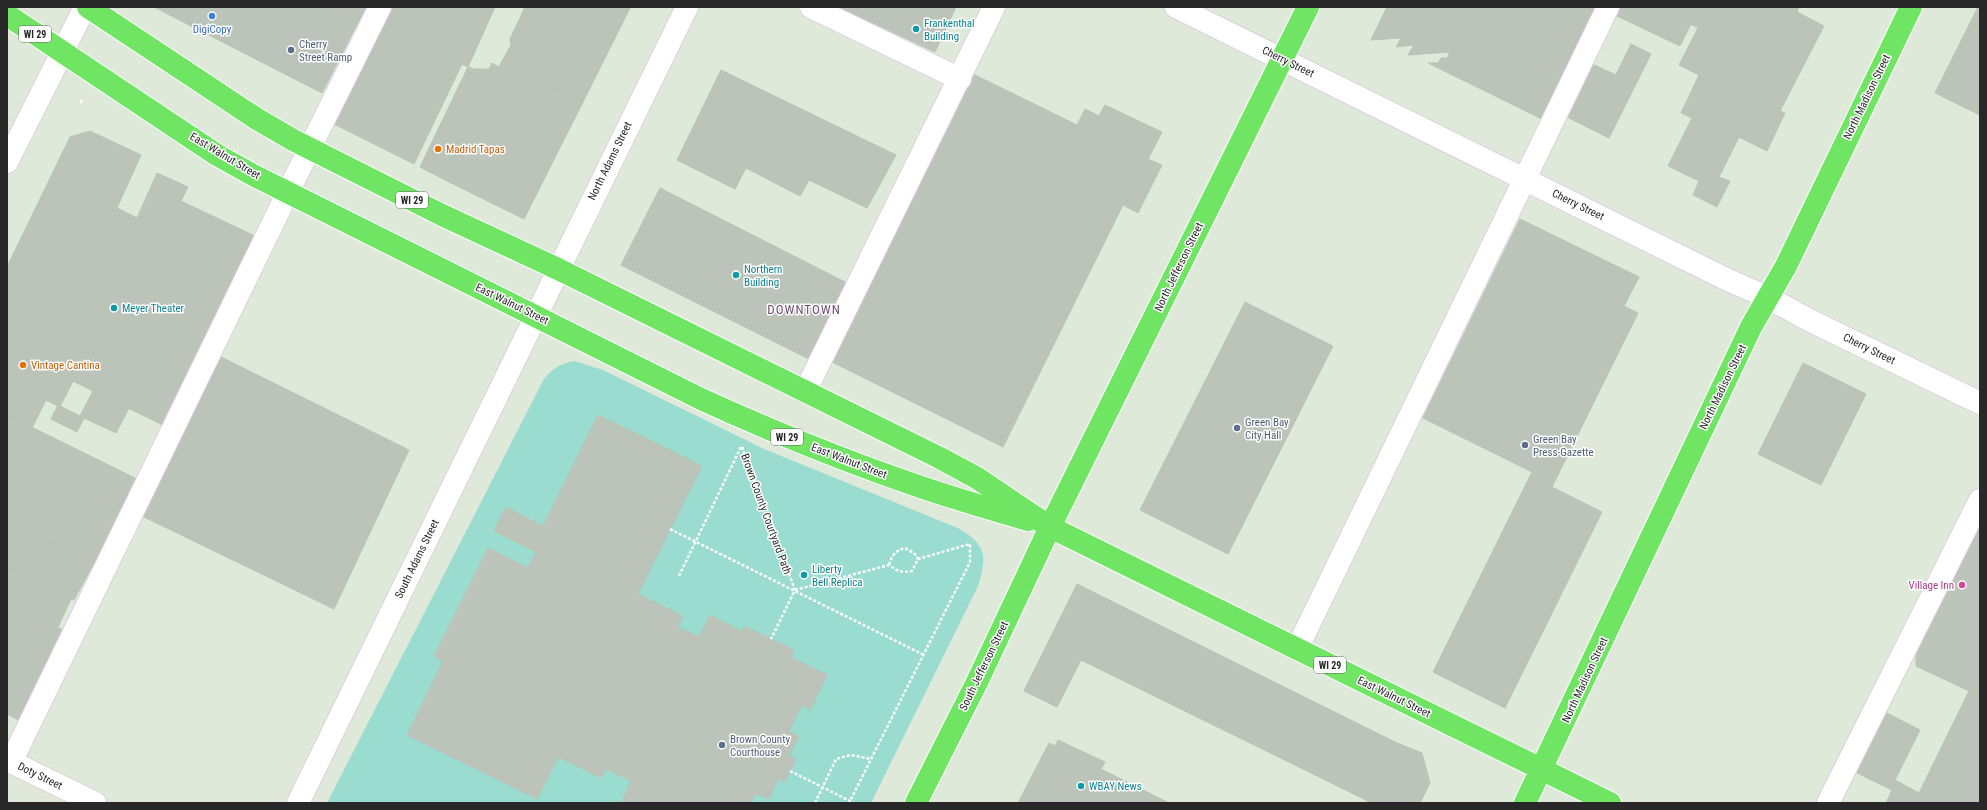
<svg xmlns="http://www.w3.org/2000/svg" width="1987" height="810" viewBox="0 0 1987 810" font-family="'Roboto Condensed',sans-serif">
<style>
.green{fill:#9adccf}
.building{fill:#bcc4ba;stroke:#b7c4b4}
.lines{fill:none;stroke-linecap:round;stroke-linejoin:round}
.minor-casing{stroke:#dfcfe0;stroke-width:24}
.major-casing{stroke:#fff;stroke-width:24}
.path{stroke:#fff;stroke-width:2.5;stroke-dasharray:3 2;stroke-linecap:butt}
.minor{stroke:#fff;stroke-width:22}
.major{stroke:#6fe563;stroke-width:22}
.shop-dot{fill:#3f7fe0;stroke:#fff;stroke-width:1.5}
.culture-dot{fill:#0f9aa8;stroke:#fff;stroke-width:1.5}
.service-dot{fill:#5c6f8a;stroke:#fff;stroke-width:1.5}
.food-dot{fill:#e8710a;stroke:#fff;stroke-width:1.5}
.hotel-dot{fill:#d1479c;stroke:#fff;stroke-width:1.5}
.labels{text-anchor:middle;dominant-baseline:central;stroke-width:3;stroke-linejoin:round;paint-order:stroke}
.shield{fill:#fff;stroke:#686868;stroke-width:1}
.shield-label{font-size:10px;font-weight:bold;fill:#282828}
.culture-label{font-size:11px;fill:#0d838f;stroke:#fff;text-anchor:start}
.shop-label{font-size:11px;fill:#366cbe;stroke:#fff}
.service-label{font-size:11px;fill:#4e5e75;stroke:#fff;text-anchor:start}
.street-label{font-size:11px;fill:#282828;stroke:#fff}
.food-label{font-size:11px;fill:#c56008;stroke:#fff;text-anchor:start}
.hotel-label{font-size:11px;fill:#b23c85;stroke:#fff;text-anchor:end}
.quarter-label{font-size:13px;letter-spacing:1px;fill:#734c74;stroke:#fff}
</style>
<rect width="100%" height="100%" fill="#dee9da"/>
<path class="green" d="M 574,361 L 603,370 L 764,449 L 960,529 C 987,546 987,556 978,586 L 871,803 L 327,803 L 544,379 C 553,368 560,364 574,361 Z"/>
<path class="building" d="M 154,7 L 366,7 L 322,93 Z
M 392,7 L 495,7 L 468,67 L 462,64 L 414,164 L 334,124 Z
M 525,7 L 559,7 L 616,36 L 583,102 L 501,63 L 511,45 L 510,39 Z
M 559,7 L 628,7 L 630,8 L 616,36 Z
M 839,7 L 956,7 L 935,52 Z
M 1387,7 L 1597,7 L 1542,119 L 1428,63 L 1438,63 L 1441,58 L 1447,58 L 1450,52 L 1408,55 L 1414,45 L 1396,47 L 1401,38 L 1371,40 Z
M 1621,7 L 1799,7 L 1797,12 L 1824,26 L 1780,111 L 1785,113 L 1767,151 L 1739,137 L 1719,177 L 1730,181 L 1717,207 L 1693,195 L 1699,181 L 1668,166 L 1692,118 L 1681,113 L 1699,75 L 1679,65 L 1698,28 L 1691,24 L 1680,46 L 1617,16 Z
M 1978,7 L 1980,7 L 1980,115 L 1935,93 Z
M 1631,44 L 1651,54 L 1609,138 L 1565,116 L 1592,64 L 1616,75 Z
M 492,63 L 499,67 L 445,180 L 420,167 L 468,67 L 474,69 L 489,69 Z
M 501,63 L 583,102 L 524,219 L 445,180 Z
M 721,70 L 896,155 L 867,208 L 809,180 L 800,196 L 746,168 L 735,189 L 677,160 Z
M 971,73 L 1077,125 L 1085,109 L 1099,116 L 1105,105 L 1162,132 L 1148,159 L 1162,165 L 1138,213 L 1123,205 L 1003,447 L 828,360 Z
M 90,131 L 141,155 L 117,208 L 137,218 L 157,173 L 188,187 L 181,201 L 257,237 L 165,426 L 7,349 L 7,267 L 70,137 Z
M 660,188 L 851,285 L 811,360 L 621,265 Z
M 1520,219 L 1639,277 L 1624,306 L 1638,313 L 1552,487 L 1602,512 L 1505,708 L 1433,672 L 1532,472 L 1423,418 Z
M 1245,302 L 1333,346 L 1228,554 L 1140,510 Z
M 7,349 L 73,381 L 60,407 L 7,381 Z
M 219,356 L 409,450 L 334,609 L 142,516 Z
M 1803,363 L 1866,394 L 1821,485 L 1758,454 Z
M 7,381 L 46,400 L 32,428 L 7,415 Z
M 93,391 L 129,408 L 116,433 L 80,416 Z
M 58,405 L 84,418 L 77,432 L 51,419 Z
M 7,415 L 139,480 L 111,536 L 7,484 Z
M 598,415 L 702,466 L 638,594 L 683,616 L 678,627 L 699,637 L 710,615 L 742,632 L 744,626 L 794,650 L 791,657 L 827,675 L 810,710 L 802,705 L 789,731 L 799,736 L 789,756 L 796,759 L 785,782 L 778,779 L 769,799 L 756,794 L 751,803 L 626,803 L 622,801 L 631,781 L 606,769 L 601,778 L 558,757 L 537,799 L 407,735 L 443,661 L 434,656 L 488,548 L 528,568 L 536,552 L 494,531 L 506,507 L 543,526 Z
M 7,484 L 111,536 L 97,564 L 7,520 Z
M 7,520 L 94,563 L 74,600 L 7,567 Z
M 1974,525 L 1980,528 L 1980,696 L 1916,666 L 1916,641 Z
M 7,567 L 71,599 L 58,627 L 7,602 Z
M 1077,584 L 1397,743 L 1368,801 L 1081,660 L 1057,707 L 1024,691 Z
M 7,602 L 63,630 L 20,721 L 7,714 Z
M 1969,691 L 1980,696 L 1980,803 L 1886,803 L 1892,790 L 1853,771 L 1883,711 L 1920,730 L 1895,780 L 1919,793 Z
M 1058,740 L 1105,762 L 1101,769 L 1169,803 L 1018,803 L 1049,743 L 1055,746 Z
M 1397,743 L 1422,753 L 1430,783 L 1420,803 L 1367,803 Z"/>
<g class="lines">
<g class="minor-casing">
<path id="minor" d="M 811,7 L 960,79
M 1176,7 L 1728,280 L 1767,297 L 1809,320 L 1980,403
M 7,162 L 85,7
M 805,392 L 994,7
M 1297,649 L 1608,7
M 7,760 L 95,803
M 11,762 L 288,192 L 380,7
M 298,803 L 687,7
M 1828,803 L 1980,500"/>
</g>
<g class="major-casing">
<path id="major" d="M 88,7 L 257,119 L 293,140 L 442,215 L 558,269 L 940,458 L 977,478 L 1050,527 L 1610,803
M 7,15 L 217,155 L 251,174 L 701,399 C 771,431 842,460 915,485 C 952,498 990,509 1028,520
M 916,803 L 978,680 L 1050,527 L 1308,7
M 1525,803 L 1751,327 L 1786,266 L 1911,7"/>
</g>
<path class="path" d="M 81,100 L 82,105
M 742,447 L 795,590 L 771,639
M 670,529 L 924,655
M 889,565 C 892,555 895,551 905,548 L 914,553 L 918,559
M 679,576 L 741,447
M 795,590 L 889,565 C 897,571 902,573 912,571 L 918,559 L 970,544 L 970,562 L 849,803
M 790,771 L 854,803
M 815,803 L 836,759 L 851,755 L 871,759"/>
<use href="#minor" class="minor"/>
<use href="#major" class="major"/>
</g>
<circle class="shop-dot" cx="212" cy="16" r="4"/>
<g class="culture-dot">
<circle cx="916" cy="29" r="4"/>
<circle cx="736" cy="275" r="4"/>
<circle cx="114" cy="308" r="4"/>
<circle cx="804" cy="575" r="4"/>
<circle cx="1081" cy="786" r="4"/>
</g>
<g class="service-dot">
<circle cx="291" cy="50" r="4"/>
<circle cx="1237" cy="428" r="4"/>
<circle cx="1525" cy="445" r="4"/>
<circle cx="722" cy="745" r="4"/>
</g>
<g class="food-dot">
<circle cx="438" cy="149" r="4"/>
<circle cx="23" cy="365" r="4"/>
</g>
<circle class="hotel-dot" cx="1962" cy="585" r="4"/>
<g class="labels">
<g class="shield">
<rect x="19" y="26" width="32" height="16" rx="3"/>
<rect x="396" y="192" width="32" height="16" rx="3"/>
<rect x="771" y="429" width="32" height="16" rx="3"/>
<rect x="1314" y="657" width="32" height="16" rx="3"/>
</g>
<g class="shield-label">
<text x="35" y="34">WI 29</text>
<text x="412" y="200">WI 29</text>
<text x="787" y="437">WI 29</text>
<text x="1330" y="665">WI 29</text>
</g>
<g class="culture-label">
<text x="924" y="23">Frankenthal<tspan x="924" dy="13">Building</tspan></text>
<text x="744" y="269">Northern<tspan x="744" dy="13">Building</tspan></text>
<text x="122" y="308">Meyer Theater</text>
<text x="812" y="569">Liberty<tspan x="812" dy="13">Bell Replica</tspan></text>
<text x="1089" y="786">WBAY News</text>
</g>
<g class="shop-label">
<text x="212" y="29">DigiCopy</text>
</g>
<g class="service-label">
<text x="299" y="44">Cherry<tspan x="299" dy="13">Street Ramp</tspan></text>
<text x="1245" y="422">Green Bay<tspan x="1245" dy="13">City Hall</tspan></text>
<text x="1533" y="439">Green Bay<tspan x="1533" dy="13">Press-Gazette</tspan></text>
<text x="730" y="739">Brown County<tspan x="730" dy="13">Courthouse</tspan></text>
</g>
<g class="street-label">
<text transform="translate(1288 62) rotate(26)">Cherry Street</text>
<text transform="translate(1867 97) rotate(-64)">North Madison Street</text>
<text transform="translate(225 156) rotate(31)">East Walnut Street</text>
<text transform="translate(610 161) rotate(-64)">North Adams Street</text>
<text transform="translate(1578 205) rotate(26)">Cherry Street</text>
<text transform="translate(1179 267) rotate(-64)">North Jefferson Street</text>
<text transform="translate(512 304) rotate(26)">East Walnut Street</text>
<text transform="translate(1869 349) rotate(26)">Cherry Street</text>
<text transform="translate(1723 387) rotate(-64)">North Madison Street</text>
<text transform="translate(849 461) rotate(21)">East Walnut Street</text>
<text transform="translate(766 514) rotate(70)">Brown County Courtyard Path</text>
<text transform="translate(417 559) rotate(-64)">South Adams Street</text>
<text transform="translate(984 666) rotate(-64)">South Jefferson Street</text>
<text transform="translate(1585 680) rotate(-65)">North Madison Street</text>
<text transform="translate(1394 697) rotate(26)">East Walnut Street</text>
<text transform="translate(40 776) rotate(26)">Doty Street</text>
</g>
<g class="food-label">
<text x="446" y="149">Madrid Tapas</text>
<text x="31" y="365">Vintage Cantina</text>
</g>
<g class="hotel-label">
<text x="1954" y="585">Village Inn</text>
</g>
<g class="quarter-label">
<text x="804" y="309">DOWNTOWN</text>
</g>
</g>
<rect width="1987" height="810" fill="none" stroke="#282828" stroke-width="16"/>
</svg>
